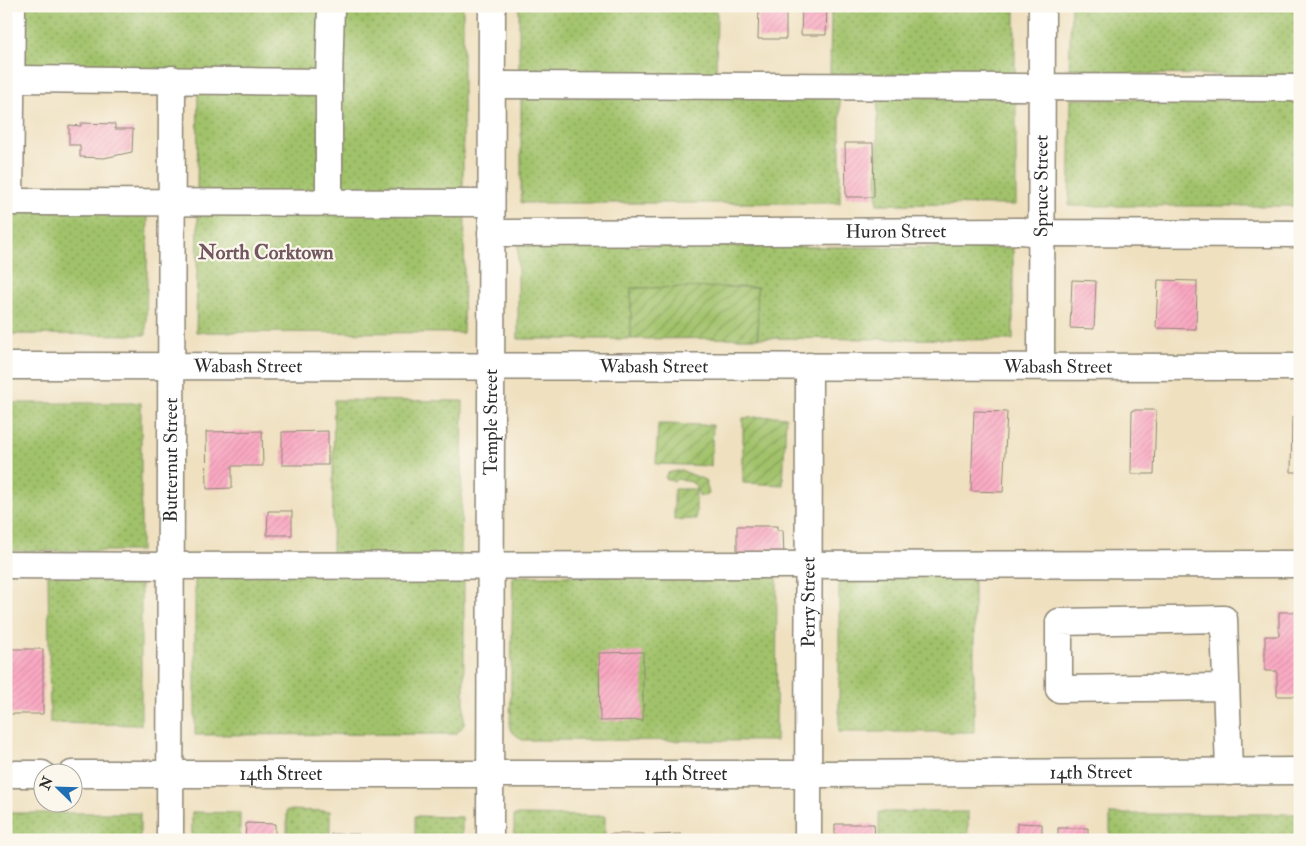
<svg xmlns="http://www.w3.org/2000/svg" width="1306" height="846" viewBox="0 0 1306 846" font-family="'IM FELL Double Pica',serif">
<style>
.grass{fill:url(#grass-dots);stroke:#66764a}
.garden{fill:url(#garden-furrows);stroke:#66764a}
.building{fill:url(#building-hatch)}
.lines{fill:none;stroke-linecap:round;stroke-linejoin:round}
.minor-casing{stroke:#8d8675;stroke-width:29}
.minor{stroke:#fff;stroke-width:26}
.labels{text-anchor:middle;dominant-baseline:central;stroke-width:4.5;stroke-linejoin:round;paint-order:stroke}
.street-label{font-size:19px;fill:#2b2b2b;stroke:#fbf7ec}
.neighbourhood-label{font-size:20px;font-weight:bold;fill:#735760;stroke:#fbf7ec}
</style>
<defs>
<pattern id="grass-dots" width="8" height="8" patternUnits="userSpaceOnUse" patternTransform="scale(1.25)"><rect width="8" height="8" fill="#a1c26a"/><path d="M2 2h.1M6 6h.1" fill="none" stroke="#839e57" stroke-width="1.8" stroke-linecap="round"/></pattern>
<pattern id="garden-furrows" width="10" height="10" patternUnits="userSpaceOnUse" patternTransform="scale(1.25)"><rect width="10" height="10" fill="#a1c26a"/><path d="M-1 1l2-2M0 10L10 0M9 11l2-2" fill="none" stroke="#839e57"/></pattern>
<pattern id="building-hatch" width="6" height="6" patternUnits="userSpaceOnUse" patternTransform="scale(1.25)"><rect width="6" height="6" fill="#faa8c2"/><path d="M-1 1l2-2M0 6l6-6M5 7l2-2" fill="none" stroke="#d691a7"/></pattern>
</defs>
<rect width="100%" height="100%" fill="#fbf7ec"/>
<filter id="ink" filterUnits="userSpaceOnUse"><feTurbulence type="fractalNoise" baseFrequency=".02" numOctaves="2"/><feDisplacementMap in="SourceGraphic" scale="10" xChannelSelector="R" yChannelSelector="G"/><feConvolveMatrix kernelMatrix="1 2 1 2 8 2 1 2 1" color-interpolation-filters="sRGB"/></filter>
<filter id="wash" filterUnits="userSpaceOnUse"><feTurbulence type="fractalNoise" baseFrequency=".0096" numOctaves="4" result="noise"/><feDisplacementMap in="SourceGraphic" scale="20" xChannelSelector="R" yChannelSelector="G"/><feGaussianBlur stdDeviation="1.12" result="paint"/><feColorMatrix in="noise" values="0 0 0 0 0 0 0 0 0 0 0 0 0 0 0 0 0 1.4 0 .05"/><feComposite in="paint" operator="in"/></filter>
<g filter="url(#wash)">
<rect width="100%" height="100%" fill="#efe0bf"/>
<path class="grass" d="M 17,6 L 321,6 L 320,75 L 16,74 Z
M 344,6 L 463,6 L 463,196 L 343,196 Z
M 519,6 L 717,6 L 716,77 L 519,76 Z
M 831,6 L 1015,6 L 1015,75 L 830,74 Z
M 1071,6 L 1300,6 L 1300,76 L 1069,73 Z
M 198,87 L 320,88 L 319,195 L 197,194 Z
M 521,97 L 840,97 L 840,203 L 521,203 Z
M 878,97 L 1016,97 L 1016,205 L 877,204 Z
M 1071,99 L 1300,101 L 1300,206 L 1069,206 Z
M 6,211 L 148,212 L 146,335 L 6,334 Z
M 198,212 L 465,213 L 463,333 L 196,332 Z
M 518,245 L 1013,248 L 1013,340 L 758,338 L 757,287 L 631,288 L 631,339 L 518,339 Z
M 334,400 L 463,401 L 461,558 L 332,556 Z
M 6,403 L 141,403 L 141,551 L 6,551 Z
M 464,572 L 464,725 L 456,734 L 195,735 L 195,573 Z
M 141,573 L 141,725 L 50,723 L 48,575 Z
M 839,574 L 974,574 L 974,732 L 839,732 Z
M 777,575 L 776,741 L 522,740 L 510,730 L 513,576 Z
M 287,810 L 330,811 L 330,840 L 287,840 Z
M 192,812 L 240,813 L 240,840 L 192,840 Z
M 879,812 L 968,812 L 968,840 L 879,840 Z
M 6,813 L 140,813 L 140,840 L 6,840 Z
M 1110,814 L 1300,814 L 1300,840 L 1110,840 Z
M 514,815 L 605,816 L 605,840 L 514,840 Z
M 415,816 L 462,817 L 462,840 L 415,840 Z"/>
<path class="garden" d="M 757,287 L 758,338 L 631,339 L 631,288 Z
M 775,416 L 786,417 L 783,485 L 743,483 L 743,418 Z
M 658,424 L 713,425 L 711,466 L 656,464 Z
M 681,470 L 705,480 L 709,493 L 700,497 L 695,485 L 691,482 L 677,479 L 674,482 L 665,478 L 667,473 Z
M 674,489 L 696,489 L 696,519 L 674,520 Z"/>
<g id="blocks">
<path class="building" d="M 759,6 L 786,6 L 786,39 L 758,39 Z
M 802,6 L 827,6 L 826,35 L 801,35 Z
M 81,123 L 115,124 L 115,129 L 133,129 L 132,152 L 104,158 L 80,157 L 80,145 L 69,145 L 69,125 L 81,126 Z
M 845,143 L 873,143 L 874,197 L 846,197 Z
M 1072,280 L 1096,281 L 1094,329 L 1070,328 Z
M 1158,280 L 1197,281 L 1196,329 L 1156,328 Z
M 1132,410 L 1156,410 L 1154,474 L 1131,474 Z
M 974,411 L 1007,412 L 1003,492 L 971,491 Z
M 1292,417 L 1300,417 L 1300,472 L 1291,472 Z
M 262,431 L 263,466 L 232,466 L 232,488 L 207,489 L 206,432 Z
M 328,431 L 328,465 L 282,465 L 282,432 Z
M 268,511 L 292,511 L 292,535 L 267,535 Z
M 737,526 L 777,526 L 777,530 L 783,530 L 784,557 L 737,556 Z
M 1279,612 L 1300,612 L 1300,696 L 1277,696 L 1277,671 L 1265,671 L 1265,636 L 1279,636 Z
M 8,649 L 43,649 L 43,714 L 8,714 Z
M 643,652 L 643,720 L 600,721 L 599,653 Z
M 246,823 L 275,824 L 275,840 L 245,840 Z
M 1017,823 L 1042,824 L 1042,840 L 1017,840 Z
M 835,824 L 874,824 L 875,840 L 835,840 Z
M 1058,828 L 1088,828 L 1088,840 L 1058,840 Z
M 331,834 L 359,834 L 359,840 L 331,840 Z
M 609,834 L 644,834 L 644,840 L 609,840 Z
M 681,834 L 681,840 L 653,840 L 653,835 Z"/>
</g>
</g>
<g filter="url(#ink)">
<use href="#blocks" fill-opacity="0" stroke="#8d8675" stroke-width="1"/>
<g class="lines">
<g class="minor-casing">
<g id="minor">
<path d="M 11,79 L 329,82"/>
<path d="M 492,85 L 1300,88"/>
<path d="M 6,202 L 491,203"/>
<path d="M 10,202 L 12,6"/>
<path d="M 329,202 L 329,82 L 331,6"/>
<path id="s1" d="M 491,233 L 1021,231 L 1042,233 L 1300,234"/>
<path id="s2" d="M 6,366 L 1300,367"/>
<path id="s3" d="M 1041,366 L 1042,6"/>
<path d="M 6,565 L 171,566 L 1300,564"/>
<path d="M 1226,687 L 1059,689 L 1059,622 L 1224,619 C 1226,670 1227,721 1229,772"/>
<path d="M 6,774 L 42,774"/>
<path id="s4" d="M 72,774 L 831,774 L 1300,771"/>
<path id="s5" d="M 170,840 L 172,79"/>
<path id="s6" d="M 490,840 L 492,6"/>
<path id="s7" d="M 808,840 L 809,366"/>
</g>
</g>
<use href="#minor" class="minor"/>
</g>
</g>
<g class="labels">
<g class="street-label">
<text stroke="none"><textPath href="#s3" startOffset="180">Spruce Street</textPath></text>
<text stroke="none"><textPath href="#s1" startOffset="405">Huron Street</textPath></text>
<text stroke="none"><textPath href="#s2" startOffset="242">Wabash Street</textPath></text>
<text stroke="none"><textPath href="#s2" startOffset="648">Wabash Street</textPath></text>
<text stroke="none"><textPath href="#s2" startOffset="1052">Wabash Street</textPath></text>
<text stroke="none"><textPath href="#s6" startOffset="418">Temple Street</textPath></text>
<text stroke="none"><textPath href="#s5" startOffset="380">Butternut Street</textPath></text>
<text stroke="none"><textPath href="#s7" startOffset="238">Perry Street</textPath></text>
<text stroke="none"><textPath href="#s4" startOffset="1019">14th Street</textPath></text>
<text stroke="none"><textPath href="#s4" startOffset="209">14th Street</textPath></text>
<text stroke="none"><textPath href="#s4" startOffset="614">14th Street</textPath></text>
</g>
<g class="neighbourhood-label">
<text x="266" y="252">North Corktown</text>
</g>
</g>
<rect width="1306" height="846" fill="none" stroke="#fbf7ec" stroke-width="25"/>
<g transform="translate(58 788) rotate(293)"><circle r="24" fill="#fbf7ec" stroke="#a8a59f"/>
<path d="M0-4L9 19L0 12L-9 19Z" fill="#1f6fb2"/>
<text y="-8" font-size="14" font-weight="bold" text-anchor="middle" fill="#2b2b2b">N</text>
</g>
</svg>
